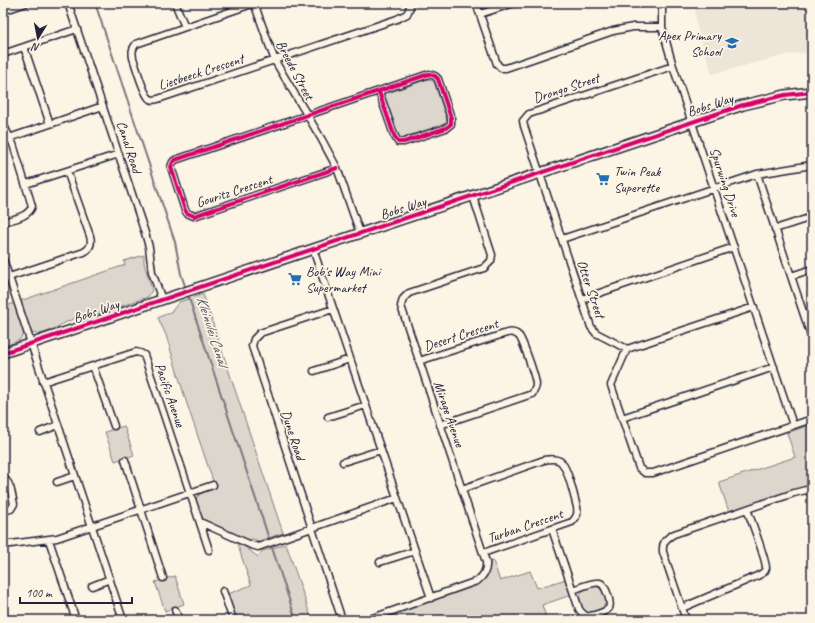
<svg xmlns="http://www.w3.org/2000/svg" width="815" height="623" viewBox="0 0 815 623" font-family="Caveat,sans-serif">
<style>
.built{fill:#ece5d8}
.green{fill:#dcd6cc;stroke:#7f7c84}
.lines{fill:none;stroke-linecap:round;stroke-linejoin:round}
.stream{stroke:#78757e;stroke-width:2}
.street-casing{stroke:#22223b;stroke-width:9}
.secondary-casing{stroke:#22223b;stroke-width:12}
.street{stroke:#fcf5e5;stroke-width:6}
.secondary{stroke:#fcf5e5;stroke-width:9}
.cycleway-casing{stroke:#fcf5e5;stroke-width:6}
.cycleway{stroke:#d6006c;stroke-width:4}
.labels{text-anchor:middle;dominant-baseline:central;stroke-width:3.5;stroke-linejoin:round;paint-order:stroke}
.poi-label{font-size:14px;fill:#22223b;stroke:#fcf5e5;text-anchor:start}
.street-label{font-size:14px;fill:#22223b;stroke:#fcf5e5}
.water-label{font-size:15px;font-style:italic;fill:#545362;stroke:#fcf5e5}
</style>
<rect width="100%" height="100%" fill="#fcf5e5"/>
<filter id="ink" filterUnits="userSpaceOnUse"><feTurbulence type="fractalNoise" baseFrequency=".025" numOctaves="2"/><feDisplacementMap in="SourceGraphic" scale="8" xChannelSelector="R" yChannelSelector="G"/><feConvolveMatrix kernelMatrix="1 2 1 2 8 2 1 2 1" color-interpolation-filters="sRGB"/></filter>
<g filter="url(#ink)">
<path class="built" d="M 695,3 L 812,3 L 812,52 L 786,55 L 712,74 L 696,24 Z"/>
<path class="green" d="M 428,79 L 434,82 L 448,123 L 401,138 L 399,137 L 385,96 L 388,93 Z
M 144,255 L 144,263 L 152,290 L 148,297 L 94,315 C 85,315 77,317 69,321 C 59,325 41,339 30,332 L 20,301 L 125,265 L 124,261 Z
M 203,294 L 283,533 L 259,541 L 252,539 L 245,540 L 210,524 L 200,516 L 196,502 L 197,497 L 200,494 L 215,487 L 186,401 L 166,335 L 158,318 L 172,311 L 179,302 Z
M 15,303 L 24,332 C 22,342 12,343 3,346 L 3,307 Z
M 812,424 L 812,488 L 805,487 L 729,512 L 719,482 L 795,457 L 787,433 Z
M 124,426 L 134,455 L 115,461 L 105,432 Z
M 236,540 L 258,557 L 262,551 L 286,544 L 312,620 L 236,620 L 228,594 L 251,585 Z
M 493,561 L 500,581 L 530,571 L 537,588 L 566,579 L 571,595 L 542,605 L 547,620 L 378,620 L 479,584 C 487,577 490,572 489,562 Z
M 175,576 L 184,604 L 165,611 L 155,582 Z
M 594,586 C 603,587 605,595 606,602 L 602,609 L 587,613 L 582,609 L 579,596 L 583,590 Z"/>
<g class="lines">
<path class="stream" d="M 95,3 L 175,242 L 181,274 L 186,289
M 188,295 L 296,620"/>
<g class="street-casing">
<path id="street" d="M 68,3 L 145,233 L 149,247 L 152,272 L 162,300
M 175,3 L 185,27
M 254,3 L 275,61 L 322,140 L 337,168 L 360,233
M 255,3 L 136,44 C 132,49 132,52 133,58 C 136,66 143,93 149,98 C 152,101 155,100 158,99 L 397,19 L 407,14 L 410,7 L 409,3
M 476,3 L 497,64 L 501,68 L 506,68 L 613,31 L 633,27 L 662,27
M 662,3 L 662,27 L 673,66 L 793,425
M 3,11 L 26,3
M 480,14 L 514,3
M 24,47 L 50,124
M 3,54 L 77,29
M 3,124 L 13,144 L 32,206 C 29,217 13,219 3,222
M 3,140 L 103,106
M 337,168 L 194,216 L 187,213 L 185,210 L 171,167 L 173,162 L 175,160 L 429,74 L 435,76 L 438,79 L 451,118 L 451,124 L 446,128 L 404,142 L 398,142 L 394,135 L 379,92
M 757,174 L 812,339
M 26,184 L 119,154
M 775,229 L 812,217
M 562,239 L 757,174 L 812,165
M 313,249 L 431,598
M 3,259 L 123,620
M 791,276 L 812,269
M 3,279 L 84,252 C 91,248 92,243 90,236 L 67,171
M 582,299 L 734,247
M 333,309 L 260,333 L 254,339 L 252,346 L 342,620
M 627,349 L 596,333 L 591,327 L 524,126 L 523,121 L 529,114 L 673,66
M 627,349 L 611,385 L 639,468 L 645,473 L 653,473 L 812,419
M 627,349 L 754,307
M 419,361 L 507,333 C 511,332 516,333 519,336 C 523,341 536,378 536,385 C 536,388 534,391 532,394 L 440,425
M 93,366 L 114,426
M 314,371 L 350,359
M 43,382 L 136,352 L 140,353 L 144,355 L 209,550
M 328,417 L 366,405
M 622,418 L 774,367
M 40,432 L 58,425
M 125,460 L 163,578
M 343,462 L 381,450
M 3,478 C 11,482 12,496 14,504 L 11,509 L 3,511
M 57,482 L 75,476
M 462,489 L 544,460 C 549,459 555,458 560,461 C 568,467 574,497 577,507 C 578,514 577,517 572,522 L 483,553
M 200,522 L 251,545 L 258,547 L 397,498
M 552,529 L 579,609 C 581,612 582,614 586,616 C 591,617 606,612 609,608 C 612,603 605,584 600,583 C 595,581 578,588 573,590
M 49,540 L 76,620
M 3,545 L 57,538 L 213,485
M 380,562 L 415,551
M 92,586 L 110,579
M 223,591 L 233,620
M 682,608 L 757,576 C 761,574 765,573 766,568 C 766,559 751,520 747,509
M 175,610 L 179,620
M 367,620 L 477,581 C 484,576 487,570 486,562 L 401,306 L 403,299 L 409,293 L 484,268 L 491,261 L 492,255 L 473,196
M 686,620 L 663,552 C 662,543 665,539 674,534 L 794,493 L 806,490 L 812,493"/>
</g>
<g class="secondary-casing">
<path id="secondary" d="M 3,353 L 743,105 L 785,95 L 812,92"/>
</g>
<use href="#street" class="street"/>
<use href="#secondary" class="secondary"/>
<g class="cycleway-casing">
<path id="cycleway" d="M 337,168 L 194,216 L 187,213 L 185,210 L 171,167 L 173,162 L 175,160 L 429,74 L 435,76 L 438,79 L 451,118 L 451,124 L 446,128 L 404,142 L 398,142 L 394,135 L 379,92
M 3,353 L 743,105 L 785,95 L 812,92"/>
</g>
<use href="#cycleway" class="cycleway"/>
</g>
</g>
<defs>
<g id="school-bare" transform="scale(1.08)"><path d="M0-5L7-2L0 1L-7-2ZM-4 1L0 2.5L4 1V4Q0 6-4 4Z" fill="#1f6fb2" stroke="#fcf5e5" stroke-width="2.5" paint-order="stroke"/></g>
<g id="supermarket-bare" transform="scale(1.08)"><path d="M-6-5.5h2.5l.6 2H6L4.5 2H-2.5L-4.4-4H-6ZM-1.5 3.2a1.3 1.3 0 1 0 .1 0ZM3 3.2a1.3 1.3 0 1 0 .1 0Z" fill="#1f6fb2" stroke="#fcf5e5" stroke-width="2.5" paint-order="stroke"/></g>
</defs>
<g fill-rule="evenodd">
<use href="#school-bare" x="732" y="43"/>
<use href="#supermarket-bare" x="603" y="179"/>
<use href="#supermarket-bare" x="295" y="279"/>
</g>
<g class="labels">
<g class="poi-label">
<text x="721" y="35" text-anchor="end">Apex Primary<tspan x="721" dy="16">School</tspan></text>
<text x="614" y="171">Twin Peak<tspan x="614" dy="16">Superette</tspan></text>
<text x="306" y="271">Bob's Way Mini<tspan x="306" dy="16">Supermarket</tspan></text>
</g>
<g class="street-label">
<text transform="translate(295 70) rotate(62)">Breede Street</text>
<text transform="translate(201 72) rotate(-18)">Liesbeeck Crescent</text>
<text transform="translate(566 88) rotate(-18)">Drongo Street</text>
<text transform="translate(710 105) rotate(-18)">Bobs Way</text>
<text transform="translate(129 147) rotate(72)">Canal Road</text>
<text transform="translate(725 182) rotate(72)">Spurwing Drive</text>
<text transform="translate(234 191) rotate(-18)">Gouritz Crescent</text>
<text transform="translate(403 208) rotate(-18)">Bobs Way</text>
<text transform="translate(591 289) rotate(71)">Otter Street</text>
<text transform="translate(96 311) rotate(-19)">Bobs Way</text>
<text transform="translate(461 335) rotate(-18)">Desert Crescent</text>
<text transform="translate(170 395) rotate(71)">Pacific Avenue</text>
<text transform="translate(449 414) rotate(71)">Mirage Avenue</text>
<text transform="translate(293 435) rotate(72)">Dune Road</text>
<text transform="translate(525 526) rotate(-19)">Turban Crescent</text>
</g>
<g class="water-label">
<text transform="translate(212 331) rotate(72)">Kleinvlei Canal</text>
</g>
</g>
<rect width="815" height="623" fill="none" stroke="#fcf5e5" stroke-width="16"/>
<rect x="8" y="8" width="799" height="607" fill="none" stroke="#22223b" stroke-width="1.5" filter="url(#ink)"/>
<g transform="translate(38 38) rotate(190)" stroke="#fcf5e5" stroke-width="3" paint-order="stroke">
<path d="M0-3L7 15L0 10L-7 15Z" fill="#22223b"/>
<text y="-6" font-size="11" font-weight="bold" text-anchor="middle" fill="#22223b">N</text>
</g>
<path d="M20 597v6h112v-6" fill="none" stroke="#22223b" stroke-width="2"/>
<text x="26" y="597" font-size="12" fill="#22223b" stroke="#fcf5e5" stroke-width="3" paint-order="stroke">100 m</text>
</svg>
